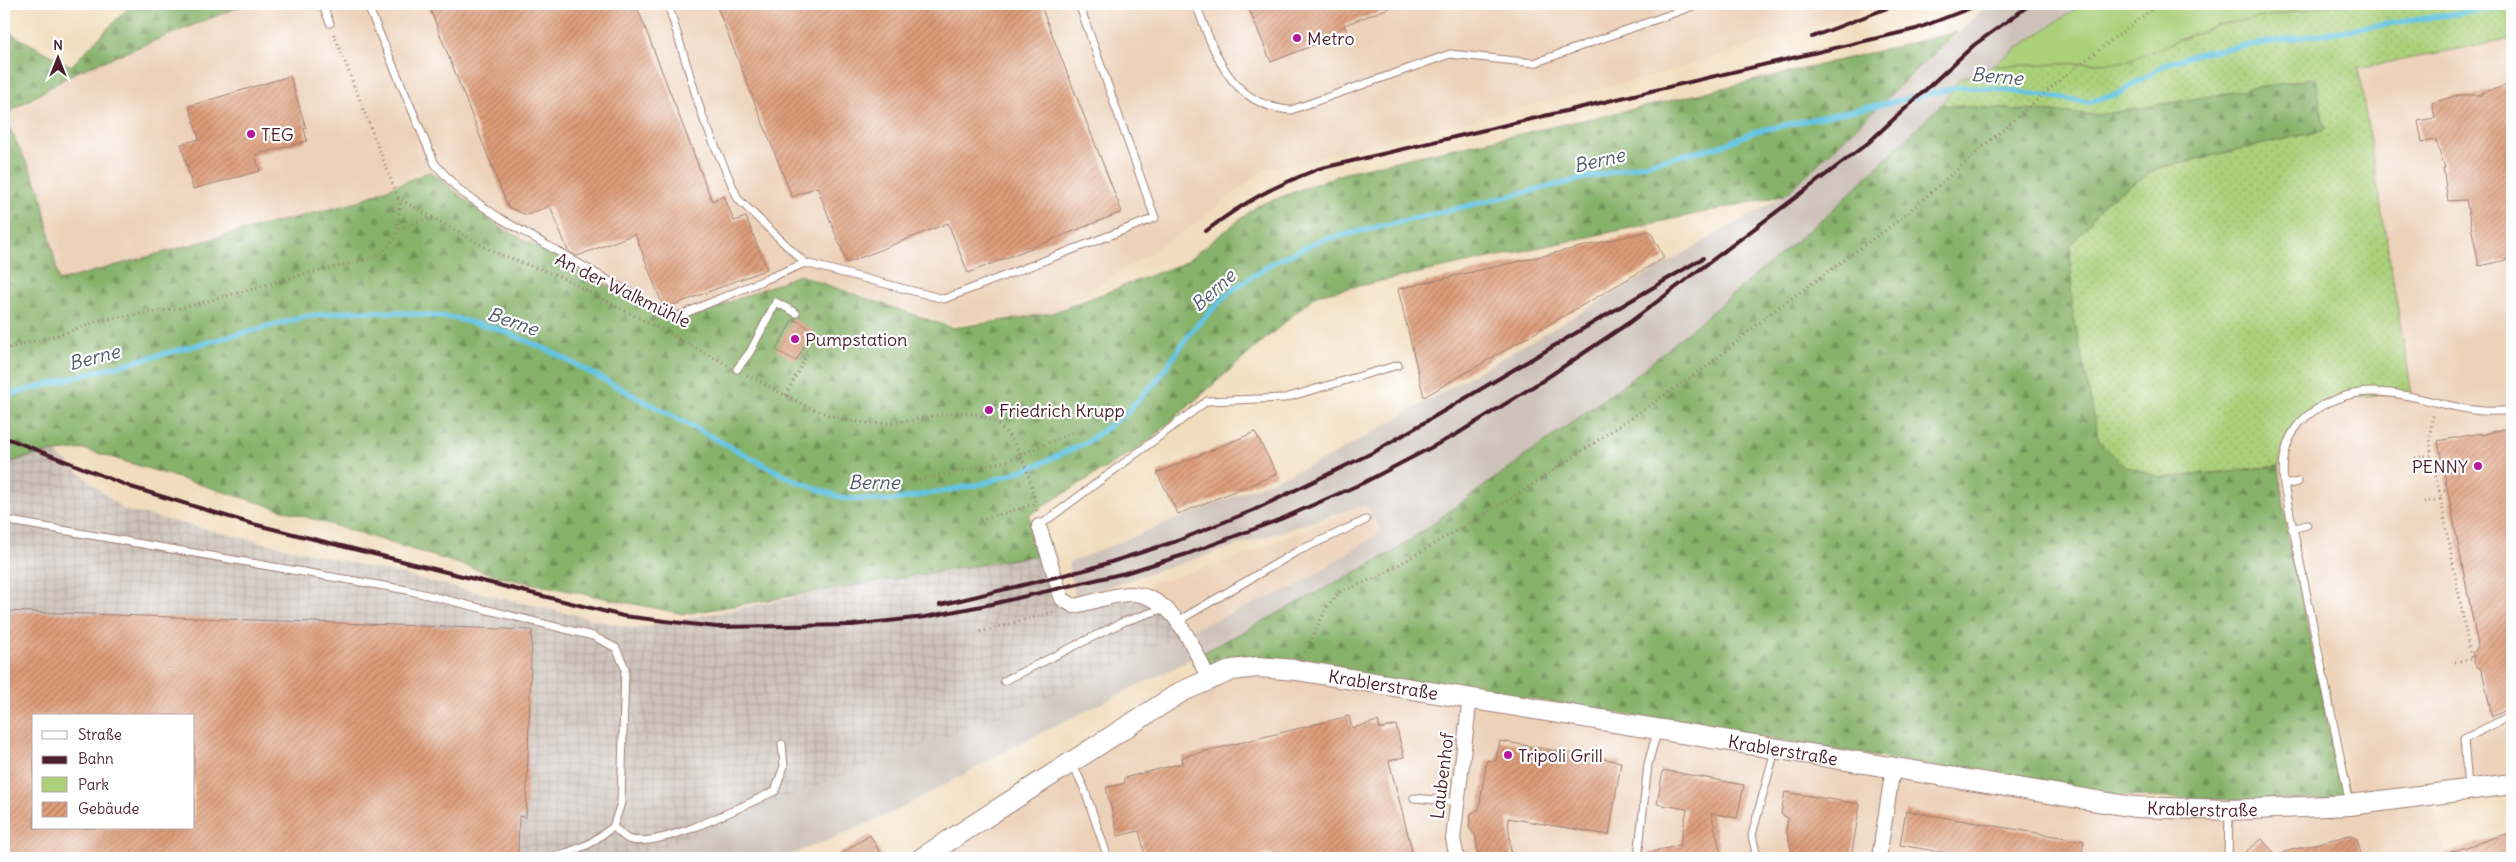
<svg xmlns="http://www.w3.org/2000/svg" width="2516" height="862" viewBox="0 0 2516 862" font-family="Delius,sans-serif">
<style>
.built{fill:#ecd2b9}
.industrial{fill:url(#industrial-grid);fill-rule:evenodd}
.railway{fill:#cdc2b9}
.grass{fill:url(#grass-dots);stroke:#7a7852}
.forest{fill:url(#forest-firs);stroke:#68684a}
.green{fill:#aad07a;stroke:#7a7852}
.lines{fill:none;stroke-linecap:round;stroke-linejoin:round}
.stream{stroke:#64c4e2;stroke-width:5.5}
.building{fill:url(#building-hatch);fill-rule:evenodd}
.lane-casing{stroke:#9e7e74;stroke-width:9}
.street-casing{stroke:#9e7e74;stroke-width:16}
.secondary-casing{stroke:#9e7e74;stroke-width:22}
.path{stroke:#9e7e74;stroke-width:3;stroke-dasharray:1 4;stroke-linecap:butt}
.lane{stroke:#fff;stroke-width:7}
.street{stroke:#fff;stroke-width:14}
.secondary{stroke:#fff;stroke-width:20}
.rail{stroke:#4a1f2b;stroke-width:4}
.poi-dot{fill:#b5179e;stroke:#fff;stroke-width:2}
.labels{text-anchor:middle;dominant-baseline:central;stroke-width:4.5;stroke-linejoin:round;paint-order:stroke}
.poi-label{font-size:18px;fill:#4a1f2b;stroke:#fff;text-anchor:start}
.street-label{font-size:18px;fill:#4a1f2b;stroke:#fff}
.water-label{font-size:19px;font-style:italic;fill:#53596b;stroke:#fff}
</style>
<defs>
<pattern id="industrial-grid" width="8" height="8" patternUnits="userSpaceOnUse" patternTransform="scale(1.25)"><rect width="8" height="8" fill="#cdc2b9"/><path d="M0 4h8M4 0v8" fill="none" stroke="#b2a69f"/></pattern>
<pattern id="grass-dots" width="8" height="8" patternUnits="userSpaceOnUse" patternTransform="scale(1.25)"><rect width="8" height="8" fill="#aad07a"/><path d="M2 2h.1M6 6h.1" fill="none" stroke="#94b26a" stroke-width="1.8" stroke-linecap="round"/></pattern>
<pattern id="forest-firs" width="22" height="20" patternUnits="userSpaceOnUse" patternTransform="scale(1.25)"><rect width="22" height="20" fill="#87b26a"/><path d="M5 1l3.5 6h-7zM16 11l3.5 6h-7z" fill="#709057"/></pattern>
<pattern id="building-hatch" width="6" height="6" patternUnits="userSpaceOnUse" patternTransform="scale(1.25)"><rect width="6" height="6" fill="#dd9c79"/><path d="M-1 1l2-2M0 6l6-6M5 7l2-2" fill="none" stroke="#b57f63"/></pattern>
</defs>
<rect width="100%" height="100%" fill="#fff"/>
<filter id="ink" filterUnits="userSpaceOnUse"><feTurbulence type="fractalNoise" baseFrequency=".02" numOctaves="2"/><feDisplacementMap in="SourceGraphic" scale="10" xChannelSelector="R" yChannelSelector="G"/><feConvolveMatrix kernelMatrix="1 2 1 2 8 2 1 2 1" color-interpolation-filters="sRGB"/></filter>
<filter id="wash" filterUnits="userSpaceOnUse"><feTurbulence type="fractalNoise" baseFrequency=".0096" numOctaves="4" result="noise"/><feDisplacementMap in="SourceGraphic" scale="20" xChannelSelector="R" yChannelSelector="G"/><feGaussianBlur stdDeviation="1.12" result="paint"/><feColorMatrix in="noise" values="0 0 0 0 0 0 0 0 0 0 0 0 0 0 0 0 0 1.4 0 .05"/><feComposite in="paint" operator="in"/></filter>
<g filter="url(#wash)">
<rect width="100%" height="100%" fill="#f1ddbd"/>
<path class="built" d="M 246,4 L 1878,4 L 1852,15 L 1652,76 L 1264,170 L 1190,228 L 1053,313 L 952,324 L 799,274 L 676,324 L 496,223 L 430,169 L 351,204 L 245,230 L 59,282 L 40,190 L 4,115 L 74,73 Z
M 2512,39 L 2512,775 L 2353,799 L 2285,466 L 2288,447 L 2303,422 L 2321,410 L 2340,401 L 2359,395 L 2412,394 L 2358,67 Z
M 1365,505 L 1384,531 L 1296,586 L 1190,631 L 1185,618 L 1166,600 L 1147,590 L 1153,580 L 1168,580 L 1252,552 Z
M 1258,670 L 2082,805 L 2431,797 L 2446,858 L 926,858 L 1183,693 Z"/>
<path class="industrial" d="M 4,410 L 124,510 L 635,629 L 848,587 L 1039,555 L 1055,601 L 1072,611 L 1126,599 L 1143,599 L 1159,607 L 1184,633 L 1076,686 L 633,858 L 4,858 ZM 34,716 L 194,716 L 194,828 L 34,828 Z"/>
<path class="railway" d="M 1989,4 L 2083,4 L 1991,66 L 1959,79 L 1941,105 L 1827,215 L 1634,377 L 1395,551 L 1178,666 L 1028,739 L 902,808 L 844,834 L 781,858 L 633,858 L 1076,686 L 1184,633 L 1296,586 L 1383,531 L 1365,505 L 1075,597 L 1068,563 L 1328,458 L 1785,195 Z"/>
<path class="grass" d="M 2339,4 L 2512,4 L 2512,39 L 2358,68 L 2412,394 L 2336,397 L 2318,404 L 2298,421 L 2283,445 L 2279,466 L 2162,478 L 2123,465 L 2099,442 L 2072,309 L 2070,247 L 2106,201 L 2158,168 L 2325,130 L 2315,79 L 2099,115 L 1941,105 L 1959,79 L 1991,66 L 2124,62 L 2217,25 Z"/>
<path class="forest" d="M 132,4 L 246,4 L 74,73 L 4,115 L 4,30 L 71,66 Z
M 1957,32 L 1785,195 L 1316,295 L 1146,443 L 1029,515 L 1039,555 L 684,614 L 505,578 L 84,449 L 39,454 L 4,464 L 4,117 L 40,190 L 59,281 L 245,230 L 351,204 L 431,171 L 495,224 L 676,323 L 799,275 L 953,328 L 1052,313 L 1184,263 L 1257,206 L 1350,171 L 1648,106 Z
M 2315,78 L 2325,130 L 2158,168 L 2106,201 L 2070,247 L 2072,309 L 2099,441 L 2123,465 L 2162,478 L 2279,466 L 2287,531 L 2336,762 L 2353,799 C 2264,800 2176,802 2087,792 L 1478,690 L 1211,671 L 1203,653 L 1395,551 L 1634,377 L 1827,215 L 1941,105 L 2099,115 Z"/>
<path class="green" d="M 2083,4 L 2339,4 L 2217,25 L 2124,62 L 1991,66 Z"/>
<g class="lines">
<path class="stream" d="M 4,396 L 304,317 L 353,311 L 404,313 L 454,318 L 501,330 L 552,352 L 791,479 L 842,498 L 889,501 L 982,484 L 1035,466 L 1087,442 L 1126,413 L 1158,379 L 1191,332 L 1228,293 L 1272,263 L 1319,241 L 1721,146 L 1753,132 L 1961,87 L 1996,89 L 2089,102 L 2118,94 L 2168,63 L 2204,52 L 2512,5"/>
</g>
<g id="blocks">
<path class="building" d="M 428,4 L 636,4 L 712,201 L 724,196 L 734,221 L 746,217 L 767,269 L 664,309 L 635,234 L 577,256 L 568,251 L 550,206 L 526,215 L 508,207 Z
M 716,4 L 1040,4 L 1122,212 L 968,273 L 948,223 L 847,263 L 817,187 L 792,197 Z
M 1247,4 L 1396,4 L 1397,5 L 1344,25 L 1347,32 L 1271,62 Z
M 290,76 L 306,128 L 304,128 L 307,141 L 255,155 L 260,171 L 193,189 L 181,144 L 199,139 L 189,106 Z
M 2512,84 L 2512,259 L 2479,266 L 2466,200 L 2448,201 L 2443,168 L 2445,168 L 2436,140 L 2422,142 L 2418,121 L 2435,118 L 2432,103 L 2458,95 L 2482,95 L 2481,93 Z
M 1650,231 L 1664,258 L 1424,397 L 1398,289 Z
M 793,319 L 813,330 L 796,361 L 776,350 Z
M 2512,427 L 2512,707 L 2492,717 L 2482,670 L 2475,665 L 2472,653 L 2478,645 L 2476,636 L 2438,441 L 2481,433 L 2481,435 Z
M 1255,432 L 1277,474 L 1178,514 L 1157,473 Z
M 4,611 L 532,630 L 526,817 L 519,816 L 518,856 L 4,858 ZM 34,716 L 194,716 L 194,828 L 34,828 Z
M 1349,716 L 1352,728 L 1378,721 L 1380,729 L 1396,725 L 1404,757 L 1389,761 L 1414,858 L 1274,858 L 1272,853 L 1252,858 L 1146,858 L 1139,831 L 1118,836 L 1106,788 L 1125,783 L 1124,778 L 1183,763 L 1182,757 Z
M 1500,741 L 1621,762 L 1609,835 L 1508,818 L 1511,858 L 1478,858 L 1476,837 L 1469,827 L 1471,814 L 1479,809 L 1487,760 L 1496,761 Z
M 1663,770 L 1744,785 L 1737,818 L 1711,813 L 1722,858 L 1649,858 L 1648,853 L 1680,845 L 1687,809 L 1657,804 Z
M 1785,792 L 1860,804 L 1851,858 L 1794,858 L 1786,830 L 1788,819 L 1781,814 Z
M 1906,811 L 2084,841 L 2081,858 L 1976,858 L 1900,845 Z
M 2512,832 L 2512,858 L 2442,858 L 2442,855 Z
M 870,835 L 883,858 L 834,858 Z
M 2350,835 L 2357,839 L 2362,858 L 2280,858 L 2280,853 Z
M 2262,839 L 2278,858 L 2238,858 Z"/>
</g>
</g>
<g filter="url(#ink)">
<use href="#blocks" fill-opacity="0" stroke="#9e7e74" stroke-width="1"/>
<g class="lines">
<g class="lane-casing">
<path id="lane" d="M 322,4 L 330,23
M 367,4 L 435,164 L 460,191 L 503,220 L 658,309
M 668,4 L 703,118 L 738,199 L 805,263
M 1196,4 C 1214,52 1230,106 1291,110 L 1450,54 L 1534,63 L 1699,4
M 664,314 L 676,317 L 805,263 L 944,299 L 1155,218 L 1079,4
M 737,369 L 750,352 L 776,302 L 796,313
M 2284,485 L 2298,482
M 4,520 L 407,590 L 593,636 L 616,648 L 625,668 L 621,803 L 613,827 L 589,844 L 554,858
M 1039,526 L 1207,401 L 1285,398 L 1398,365
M 2292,529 L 2307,525
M 1178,621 L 1296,552 L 1366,520
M 1004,681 L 1123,622 L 1165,608
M 1072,763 L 1084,788 L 1108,858
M 2468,787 L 2464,739 L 2512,715
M 1414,798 L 1458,802
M 2350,804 L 2284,485 C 2281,460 2286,433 2307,416 C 2379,360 2439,421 2512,410
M 613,827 C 618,830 623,837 628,839 C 658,850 745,805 775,791 L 784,766 L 782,744
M 1638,858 L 1648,764 L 1657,732
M 1757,858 L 1752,835 L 1775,750
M 2228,858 L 2229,813"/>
</g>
<g class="street-casing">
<path id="street" d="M 1039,526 L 1062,599 L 1074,606 C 1091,603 1114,594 1130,594 C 1174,594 1192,646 1209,679
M 1457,858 L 1453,839 L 1470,698
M 1879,858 L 1893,768"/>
</g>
<g class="secondary-casing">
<g id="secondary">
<path id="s1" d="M 922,858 L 1181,692 L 1232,670 L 1258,667 L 1296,670 L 2134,807 L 2229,810 L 2350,805 L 2512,784"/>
</g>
</g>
<path class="path" d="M 334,34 L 398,198 L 492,251 L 565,279 L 728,365
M 399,229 L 430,217
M 4,349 L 59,335 L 101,320 L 182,308 L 306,274 L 370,259 L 382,253 L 396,236 L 400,204 L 398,198
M 747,375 C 785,394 821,419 865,423 C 899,426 923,416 955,413 C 1011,407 1030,468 1037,513
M 786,395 L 808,352 L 803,349
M 2415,458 L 2431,455 L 2430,434 L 2433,414
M 2435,472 L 2445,470
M 914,481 L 1007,461 L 1073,432
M 2439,491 L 2448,489
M 2441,499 L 2471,659
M 2424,502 L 2441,499 L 2431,455
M 980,520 L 1035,504
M 980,632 L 1054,612
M 1305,652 L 1327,607 L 1340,592 L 1380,576 L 1520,493 L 1709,365 L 1767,316 L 1899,220 L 2067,74 L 2159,4
M 2455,662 L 2473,659"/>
<use href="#lane" class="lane"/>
<use href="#street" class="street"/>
<use href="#secondary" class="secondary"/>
<path class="rail" d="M 1812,37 L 1898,4
M 1206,231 C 1245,201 1273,187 1318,169 L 1916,29 L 1981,4
M 4,437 L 131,487 L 249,523 L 623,616 L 716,627 L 852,625 L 925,617 L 992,604 L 1125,573 L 1187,554 L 1281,519 L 1363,483 L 1457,434 L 1542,381 L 1630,322 L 1868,143 L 1974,45 L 2031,4
M 940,605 L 1089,569 L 1177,541 L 1254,510 L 1376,451 L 1703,258"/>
</g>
</g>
<g class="poi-dot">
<circle cx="1297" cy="38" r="5"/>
<circle cx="251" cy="134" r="5"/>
<circle cx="795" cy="339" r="5"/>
<circle cx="989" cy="410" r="5"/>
<circle cx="2478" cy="466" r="5"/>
<circle cx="1508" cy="755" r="5"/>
</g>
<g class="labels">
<g class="poi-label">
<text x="1307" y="38">Metro</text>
<text x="261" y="134">TEG</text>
<text x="805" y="339">Pumpstation</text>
<text x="999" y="410">Friedrich Krupp</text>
<text x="2468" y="466" text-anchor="end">PENNY</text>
<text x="1518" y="755">Tripoli Grill</text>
</g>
<g class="street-label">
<text transform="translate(623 290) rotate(26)">An der Walkmühle</text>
<text stroke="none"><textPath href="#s1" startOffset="516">Krablerstraße</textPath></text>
<text stroke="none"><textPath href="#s1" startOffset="921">Krablerstraße</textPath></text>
<text transform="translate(1442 776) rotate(-83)">Laubenhof</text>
<text stroke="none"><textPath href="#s1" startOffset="1345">Krablerstraße</textPath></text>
</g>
<g class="water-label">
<text transform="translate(1997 76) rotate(5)">Berne</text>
<text transform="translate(1599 160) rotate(-13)">Berne</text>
<text transform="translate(1213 290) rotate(-42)">Berne</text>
<text transform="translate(513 321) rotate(19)">Berne</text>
<text transform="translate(94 357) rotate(-15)">Berne</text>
<text x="874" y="482">Berne</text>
</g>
</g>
<rect width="2516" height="862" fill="none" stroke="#fff" stroke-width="20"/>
<rect x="32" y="714" width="162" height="115" fill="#ffffff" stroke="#b7a5aa"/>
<rect x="42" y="731" width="25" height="8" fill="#ffffff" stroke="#b7a5aa"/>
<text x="78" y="740" font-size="15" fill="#4a1f2b">Straße</text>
<rect x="42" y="756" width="25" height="8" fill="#4a1f2b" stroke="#b7a5aa"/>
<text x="78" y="764" font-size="15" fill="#4a1f2b">Bahn</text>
<rect x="42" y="777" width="25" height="15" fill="#aad07a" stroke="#b7a5aa"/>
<text x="78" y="790" font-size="15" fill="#4a1f2b">Park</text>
<rect x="42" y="802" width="25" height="15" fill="url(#building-hatch)" stroke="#b7a5aa"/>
<text x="78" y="814" font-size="15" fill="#4a1f2b">Gebäude</text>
<g transform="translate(58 58)" stroke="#ffffff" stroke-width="4" paint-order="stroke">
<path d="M0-4L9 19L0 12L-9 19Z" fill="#4a1f2b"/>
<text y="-8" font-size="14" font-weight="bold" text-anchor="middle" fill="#4a1f2b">N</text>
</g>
</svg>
